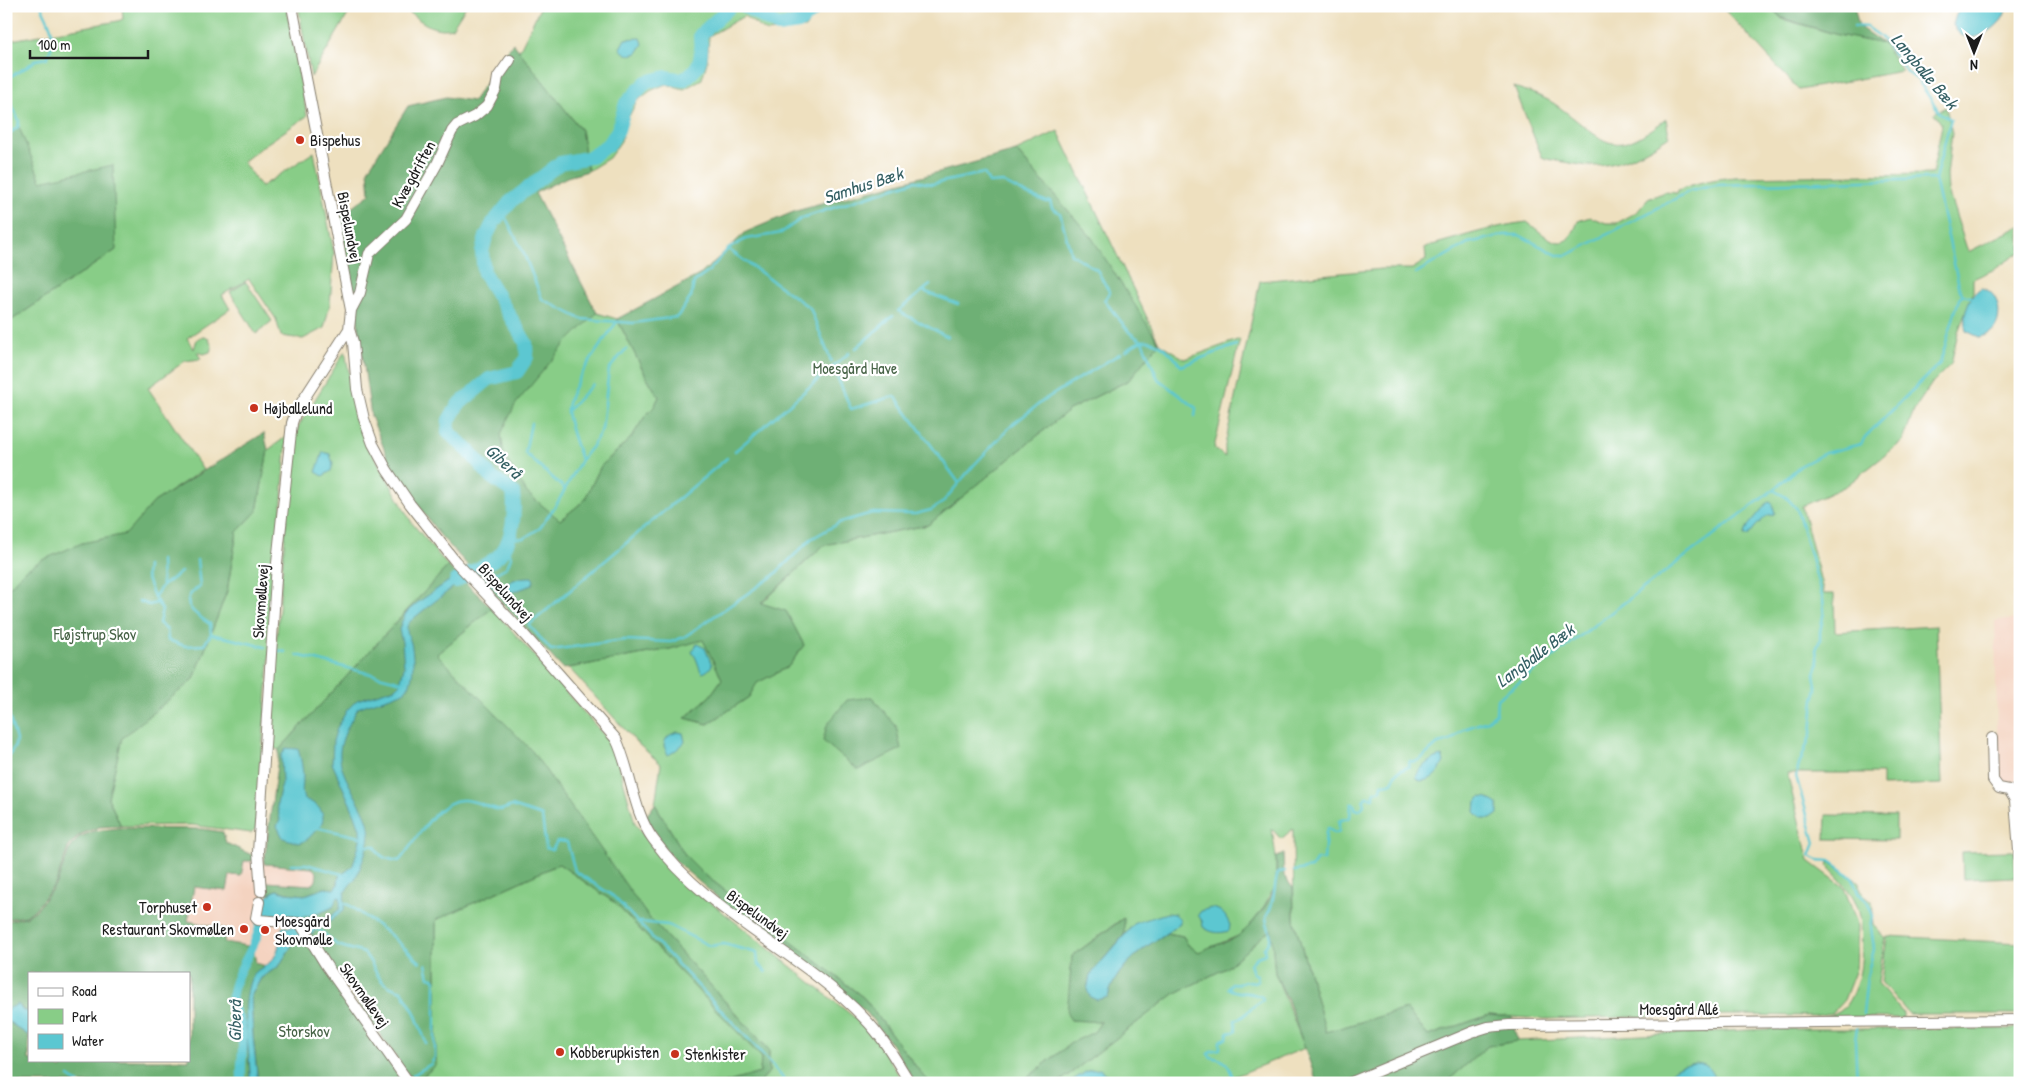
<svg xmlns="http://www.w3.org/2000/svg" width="2026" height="1089" viewBox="0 0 2026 1089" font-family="'Patrick Hand',sans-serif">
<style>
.built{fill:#f4d3c0}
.green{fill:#88cd87;stroke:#527452}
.forest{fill:#6eb074;stroke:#456648}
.water{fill:#5bc7d1;stroke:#3c7276}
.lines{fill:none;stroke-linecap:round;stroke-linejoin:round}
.stream{stroke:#5bc7d1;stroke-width:2.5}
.canal{stroke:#5bc7d1;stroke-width:9}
.river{stroke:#5bc7d1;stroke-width:14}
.minor-casing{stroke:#857e6e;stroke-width:12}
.minor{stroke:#fff;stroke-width:10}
.poi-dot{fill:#c8321e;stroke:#fff;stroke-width:2}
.labels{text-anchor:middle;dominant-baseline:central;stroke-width:4.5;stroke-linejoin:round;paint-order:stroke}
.poi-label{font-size:16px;fill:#1c1c1c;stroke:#fff;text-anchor:start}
.street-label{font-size:16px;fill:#1c1c1c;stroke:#fff}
.park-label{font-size:16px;fill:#476347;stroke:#fff}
.water-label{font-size:18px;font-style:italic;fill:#356064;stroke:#fff}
</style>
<rect width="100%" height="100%" fill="#fff"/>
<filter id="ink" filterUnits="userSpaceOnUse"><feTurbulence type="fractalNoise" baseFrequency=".02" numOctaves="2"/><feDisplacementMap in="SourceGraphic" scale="10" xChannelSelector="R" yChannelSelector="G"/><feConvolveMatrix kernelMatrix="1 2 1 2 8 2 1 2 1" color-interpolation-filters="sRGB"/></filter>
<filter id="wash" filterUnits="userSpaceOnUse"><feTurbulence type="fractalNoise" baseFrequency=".0096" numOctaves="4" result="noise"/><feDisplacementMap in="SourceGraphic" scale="20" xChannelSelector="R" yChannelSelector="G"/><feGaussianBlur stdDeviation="1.12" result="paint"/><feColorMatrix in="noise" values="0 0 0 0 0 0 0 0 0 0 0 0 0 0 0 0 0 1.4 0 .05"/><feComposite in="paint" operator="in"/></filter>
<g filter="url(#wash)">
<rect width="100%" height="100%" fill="#eee0bf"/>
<path class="built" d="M 2020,619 L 2020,792 L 1998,781 L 1995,621 Z
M 244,861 L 312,868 L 317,873 L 316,881 L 311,885 L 267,882 L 264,903 L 282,925 L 278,947 L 272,961 L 266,966 L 256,963 L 253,947 L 224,942 L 226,929 L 188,922 L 194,887 L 230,875 Z"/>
<path class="green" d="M 122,6 L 286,6 L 307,116 L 263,146 L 243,162 L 261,187 L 314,152 L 334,253 L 330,304 L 324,328 L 303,339 L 281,336 L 276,319 L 249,279 L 222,295 L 230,309 L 187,338 L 194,349 L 197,339 L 203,337 L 208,338 L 212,346 L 210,352 L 204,354 L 197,352 L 201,359 L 185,361 L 148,388 L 203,470 L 154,502 L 127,534 L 24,571 L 6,591 L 6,324 L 116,250 L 41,181 L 19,128 L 6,136 L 6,41 L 118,21 L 123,19 Z
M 298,6 L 353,6 L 311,77 Z
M 401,6 L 466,6 L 452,28 C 430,33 418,18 401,6 Z
M 541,6 L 818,6 L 818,9 L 805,28 L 767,32 L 744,16 L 709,36 L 707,62 L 702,79 L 684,89 L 666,84 L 650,91 L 637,101 L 626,122 L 621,141 L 609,158 L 588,171 L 581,130 L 519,51 Z
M 1721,6 L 1769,6 L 1782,19 L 1838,35 L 1884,44 L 1902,71 L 1799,90 Z
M 1514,87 C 1529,92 1546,97 1559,107 C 1607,142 1610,162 1666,119 L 1669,136 C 1648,151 1618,167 1590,166 C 1576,165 1561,161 1547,159 L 1542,157 Z
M 1946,107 L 1952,133 L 1947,175 L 1948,191 L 1968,252 L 2020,226 L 2020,252 L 1995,269 L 1973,279 L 1973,293 L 1958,332 L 1951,364 L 1932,383 L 1914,410 L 1903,441 L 1846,486 L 1802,506 L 1824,594 L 1834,594 L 1835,632 L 1936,626 L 1942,784 L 1882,786 L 1882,773 L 1787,773 L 1809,861 L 1844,887 L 1858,926 L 1856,969 L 1844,1000 L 1832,1013 L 1815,1016 L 1727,1015 L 1541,1019 L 1489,1015 L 1428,1036 L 1406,1009 L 1326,1032 L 1294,920 L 1293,829 L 1281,839 L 1272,829 L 1276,857 L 1276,885 L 1263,908 L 1253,924 L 1238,936 L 1199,952 L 1188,945 L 1183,936 L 1167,933 L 1180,924 L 1135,923 L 1124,935 L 1123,918 L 1072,956 L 1071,1020 L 1101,1021 L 1095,1032 L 1071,1043 L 1021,1083 L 931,1083 L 921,1073 L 864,998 L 705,875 L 685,855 L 655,804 L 661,764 L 637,743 L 569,668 L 670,649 L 703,639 L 722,679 L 710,696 L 685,718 L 708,724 L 749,697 L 756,683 L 788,667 L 804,645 L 786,612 L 761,604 L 824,545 L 928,525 L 1069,410 L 1129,380 L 1092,238 L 1016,151 L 1058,131 L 1159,343 L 1185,359 L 1240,339 L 1214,448 L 1225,457 L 1225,445 L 1260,281 L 1382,269 L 1412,269 L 1426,260 L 1425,247 C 1459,238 1492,226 1527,222 C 1549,238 1565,258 1578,221 L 1590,217 L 1606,223 L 1617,223 L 1637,212 L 1648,199 L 1664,192 L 1677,193 L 1678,190 C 1697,182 1714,179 1735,177 L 1932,174 L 1942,125 L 1934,113 Z
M 246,282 L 272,321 L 256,334 L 230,292 Z
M 597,313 L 617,319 L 646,376 L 659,397 L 654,407 L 646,415 L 631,438 L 601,466 L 584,501 L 560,520 L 564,534 L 449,420 L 580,319 Z
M 345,351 L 358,420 L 370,448 L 412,523 L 448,566 L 279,750 L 268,746 L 293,435 Z
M 287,436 L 256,828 L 251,833 L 192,825 L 121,826 L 108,798 L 122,737 L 194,679 L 227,591 L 237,532 L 257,511 L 268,450 Z
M 492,608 L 610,742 L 615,751 L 635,823 L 660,858 L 689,885 L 859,1021 L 879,1044 L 904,1083 L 759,1083 L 769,1072 L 769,1050 L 647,915 L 437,654 Z
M 1826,815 L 1896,816 L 1896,840 L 1825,839 Z
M 2014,851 L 2015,877 L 1963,879 L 1962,852 Z
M 1828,861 L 1859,882 L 1860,891 L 1872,901 L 1874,926 L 1885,938 L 1878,983 L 1903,1013 L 1903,1018 L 1824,1017 C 1829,1016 1835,1014 1839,1012 C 1849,1006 1856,986 1859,975 C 1863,961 1863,919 1857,906 C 1850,890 1839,878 1827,866 Z
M 559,864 L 615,903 L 761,1057 L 760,1073 L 725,1083 L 421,1083 L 419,1080 L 436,1065 L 436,920 Z
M 1271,928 L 1275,973 L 1305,1048 L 1218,1083 L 1058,1083 L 1174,994 L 1226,968 Z
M 1887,936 L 2020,943 L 2020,1014 L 1909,1014 L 1881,982 Z
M 2017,1023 L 2020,1023 L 2020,1083 L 1445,1083 L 1488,1046 L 1517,1041 L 1769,1029 L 2014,1029 Z"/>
<path class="forest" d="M 1769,6 L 1854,6 L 1859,27 L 1884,44 L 1838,35 L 1782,18 Z
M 513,43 L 581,130 L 588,171 L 567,177 L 535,193 L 597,313 L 567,342 L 537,378 L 515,405 L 501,434 L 504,455 L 527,493 L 560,520 L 584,501 L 601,466 L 631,438 L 646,415 L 654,407 L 659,397 L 646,376 L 617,319 L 701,274 L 746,232 L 796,211 L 1016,151 L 1092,238 L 1159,343 L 1129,380 L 1069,410 L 928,525 L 824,545 L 761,603 L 786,611 L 804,645 L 788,667 L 757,683 L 749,697 L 708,724 L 685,718 L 710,696 L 722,679 L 703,640 L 670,649 L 563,669 L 439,534 L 393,471 L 371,416 L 358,323 L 339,217 L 370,194 L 368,170 L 408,106 L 446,97 L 473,101 Z
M 19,127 L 41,181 L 113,165 L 116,250 L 6,324 L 6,136 Z
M 264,433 L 268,450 L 257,511 L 237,532 L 227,591 L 194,679 L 122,738 L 108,798 L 121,826 L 99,827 L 79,835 L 68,848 L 56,883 L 35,909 L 26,916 L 6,919 L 6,591 L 24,571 L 42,560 L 82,543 L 126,534 L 154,502 Z
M 448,566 L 492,608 L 437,654 L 532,751 L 647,915 L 769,1050 L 769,1072 L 759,1083 L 725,1083 L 760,1073 L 761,1057 L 615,903 L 559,864 L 436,920 L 436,1065 L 419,1080 L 421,1083 L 414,1083 L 299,918 L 335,904 L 339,876 L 338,884 L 334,889 L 325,888 L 305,895 L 287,893 L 277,890 L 268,894 L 266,892 L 267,882 L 311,885 L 316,881 L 317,873 L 312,868 L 264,864 L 279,750 Z
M 872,697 L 896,726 L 901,749 L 858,770 L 823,741 L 827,725 L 847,700 Z
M 655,804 L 685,855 L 705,875 L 864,998 L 921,1073 L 931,1083 L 915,1082 L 892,1045 L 867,1013 L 817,971 L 744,920 L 683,868 L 668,853 L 646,816 Z
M 118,828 L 203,829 L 223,832 L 226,843 L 254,856 L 254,861 L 244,861 L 241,876 L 230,875 L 227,891 L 194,887 L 188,921 L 226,929 L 224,942 L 253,947 L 256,963 L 266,966 C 234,974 251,1057 250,1083 L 6,1083 L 6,1020 L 29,1036 L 29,1060 L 52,1060 L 61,1069 L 65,1063 L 63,1060 L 189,1060 L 189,973 L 29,973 L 29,1011 L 23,1011 L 21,1007 L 6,1012 L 6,921 L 26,917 L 36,910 L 57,883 L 69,850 L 79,837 L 94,831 Z
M 1283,853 L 1284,876 L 1293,888 L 1294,920 L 1326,1032 L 1406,1009 L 1428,1036 L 1489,1015 L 1512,1017 L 1517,1041 L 1488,1046 L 1445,1083 L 1317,1083 L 1289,1003 L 1275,973 L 1271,929 L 1226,968 L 1174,994 L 1058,1083 L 1021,1083 L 1071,1043 L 1094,1032 L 1101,1022 L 1071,1020 L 1067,1014 L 1072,956 L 1124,918 L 1124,935 L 1090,975 L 1087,990 L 1108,997 C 1115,968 1143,948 1167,933 L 1183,936 L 1188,945 L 1199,952 C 1211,945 1226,944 1238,936 C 1250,928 1274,897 1276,884 C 1277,875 1276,865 1276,857 Z
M 303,935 L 403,1083 L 258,1083 L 253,1036 L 251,996 L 261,978 L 279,966 L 296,939 Z
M 1838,1077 C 1865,1086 1890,1072 1919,1083 L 1824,1083 L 1824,1081 Z"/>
<path class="water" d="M 1969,6 L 1972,8 L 1977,6 L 2006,6 C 2008,24 1974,46 1960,34 C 1957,32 1955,28 1953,25 C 1956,15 1957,7 1969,6 Z
M 641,38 L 643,44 L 637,53 C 629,56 625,55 620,48 L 625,39 Z
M 1981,288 C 2000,290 2005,322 1990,333 C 1988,335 1982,336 1979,337 L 1966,331 C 1962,315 1968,296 1981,288 Z
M 323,452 L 330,454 L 333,464 L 331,471 L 323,476 L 316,472 Z
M 1768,502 L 1772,503 L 1775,513 L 1772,515 L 1768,515 L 1756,526 L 1748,536 L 1744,536 L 1748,526 Z
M 459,574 L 465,579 C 458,583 410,620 408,624 C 405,631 409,636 411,643 C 414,654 415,683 405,691 C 396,697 371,702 358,708 C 331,755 336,761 361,806 C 365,814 371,825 369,835 C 368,849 361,867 355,879 C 352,883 348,886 346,891 C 343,896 345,904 344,910 L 331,921 L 319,924 L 312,935 L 308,929 C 319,917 318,922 330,917 C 333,915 337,911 340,909 L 340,897 L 337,898 L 333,907 L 320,913 L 294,919 L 259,917 C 262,905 265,895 277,890 L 287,893 L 305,895 L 325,888 L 334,889 L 338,884 L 339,876 L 348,870 L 353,865 L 360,840 L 360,829 L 355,815 L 332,763 L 333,741 L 337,728 L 347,710 L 357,700 L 395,688 L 400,683 L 404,667 L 402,642 L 399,630 L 402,621 L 406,613 L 417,603 Z
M 532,577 L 534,580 L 532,585 L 513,592 L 508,590 L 507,585 C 513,578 522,577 532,577 Z
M 697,644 L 705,648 L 712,665 C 710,669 707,672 702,673 C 698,667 698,659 692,652 Z
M 677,732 L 683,733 L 685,742 C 682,745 672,754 668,755 L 664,746 C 665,737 669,735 677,732 Z
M 286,748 L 298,749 C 301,758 303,769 303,778 C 303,786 301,791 304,799 C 316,803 328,812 321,826 C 312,832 310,841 299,843 L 283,838 L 277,826 L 280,820 L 277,805 L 279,794 L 282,785 L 281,756 Z
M 1442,756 L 1444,762 C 1437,774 1434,780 1420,781 L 1416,777 C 1419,767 1432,758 1442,756 Z
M 1481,797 L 1488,798 L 1498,804 L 1498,814 L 1491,819 L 1482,819 L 1475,812 L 1476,801 Z
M 1211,908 C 1222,909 1226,916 1230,925 L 1229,931 C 1219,934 1211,933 1203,927 L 1202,921 L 1198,915 L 1201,911 Z
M 1167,913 L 1175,914 L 1180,919 L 1180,924 C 1152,943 1117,962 1108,997 L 1097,1000 L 1090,997 L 1087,990 L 1090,975 L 1135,923 Z
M 282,927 L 297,927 L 303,935 L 296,939 L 279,966 L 261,978 L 251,996 L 253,1036 L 258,1083 L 250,1083 C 251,1052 239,1008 251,979 C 256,968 263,969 270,962 C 279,955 280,938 282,927 Z
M 18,1004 L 23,1011 L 29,1011 L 29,1036 L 6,1020 L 8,1009 Z
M 1696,1063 C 1709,1064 1713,1071 1717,1083 L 1669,1083 C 1668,1067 1683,1065 1696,1063 Z
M 1100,1069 L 1106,1074 L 1106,1083 L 1068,1083 L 1089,1070 Z"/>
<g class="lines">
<path class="stream" d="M 1854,26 L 1867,27 L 1881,37 L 1908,73 L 1918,80 L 1940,113 L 1951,119 L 1935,179 L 1960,290 L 1963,295 L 1971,297
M 6,79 C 14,74 31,66 35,60 L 47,58 C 58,37 51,26 41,6
M 6,91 L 19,121 L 18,127 L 6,136
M 502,210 L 524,254 L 542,299 L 581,319 L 633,323 L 677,317 L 691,297 L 694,282 L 707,273 L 728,249 L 746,239 L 781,233 L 802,218 L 915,181 L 932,184 L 984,173 L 989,183 L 1003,182 L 1020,191 L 1047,202 L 1050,201 L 1052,208 L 1060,213 L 1071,254 L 1097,270 L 1110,293 L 1104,300 L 1130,333 L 1142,341 L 1158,379 L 1196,408 L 1195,416
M 728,249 L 810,308 L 831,361
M 1416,273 L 1468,243 L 1504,235 L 1519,235 L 1557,255 L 1568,255 L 1690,191 L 1717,185 L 1935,179
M 930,285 L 898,311 L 948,337
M 923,291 L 958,304
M 856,348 L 893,316
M 1125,351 C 1130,348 1137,342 1142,341 C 1158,338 1173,355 1181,366 L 1236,345
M 833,367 L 851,409 L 895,396 L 959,483
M 568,410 L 593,384
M 531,423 L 525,453 L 565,489
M 735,451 L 849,353
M 727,458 L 529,625 L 551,650 L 624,640 L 671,642 L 684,637 L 773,576 L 811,539 L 841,522 L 872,513 L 915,514 L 931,510 L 942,503 L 974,465 L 1013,424 L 1047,398 L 1121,353
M 581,460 L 593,445 L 602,429 L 609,369 L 626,349
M 1773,490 L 1786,497 L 1797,509 L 1823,600 L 1824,611 L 1820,632 L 1820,640 L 1816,650 L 1818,665 L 1814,676 L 1817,689 L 1814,699 L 1811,734 L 1799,765 L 1796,776 L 1815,843 L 1810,856 L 1818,860 L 1830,861 L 1844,871 L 1853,879 L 1858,893 L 1867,901 L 1873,916 L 1871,927 L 1874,949 L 1867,976 L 1863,1014
M 508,539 L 524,538 L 540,528 L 558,502 L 581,460 C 576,444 569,427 567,411 C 566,391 604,340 616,323
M 161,560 L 162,586
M 147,566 L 146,576 L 154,597
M 478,569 L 524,620
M 480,569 L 496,573 L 507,567 L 511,557 L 507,541
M 181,572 L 162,586 L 154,597 L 162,610 L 159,623 L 167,630 L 168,640 L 185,646 L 204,645 L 211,634 L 210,624 C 203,619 184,609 189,597 C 190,593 197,589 200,586 L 197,560
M 139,601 L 149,605 L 156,603
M 211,634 L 265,647
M 275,650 L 285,652
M 297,655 L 402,682
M 6,705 L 16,740 L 15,746 L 6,761
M 319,828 L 360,837
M 365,846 L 375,846 C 379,858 387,859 399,861 C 415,843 437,798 464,800 C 478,801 488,808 501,810 L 512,806 L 542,816 L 546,848 L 552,850 L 557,841 L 567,842 L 575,871 L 613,896 L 758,1049 L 783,1078 L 784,1083
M 291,864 L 306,864 L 342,874
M 1294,871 L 1311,868 L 1317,859 L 1324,860 L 1326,832 L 1328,828 L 1334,833 L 1339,832 L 1339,821 L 1350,817 L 1351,804 L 1354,804 L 1355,809 L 1360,810 L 1364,805 L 1363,801 L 1366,797 L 1374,798 L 1374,792 L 1381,790 L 1382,784 L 1392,783 L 1397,772 L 1408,767 L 1410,761 L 1415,762 L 1422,758 L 1438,744 L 1450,741 L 1464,729 L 1487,721 L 1496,713 L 1497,699 L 1777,487 L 1800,466 L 1825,453 L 1861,444 L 1865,437 L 1940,363 L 1959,299 L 1963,295
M 343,903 L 349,905 L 388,933 L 420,962
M 640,922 L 668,925 L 710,946 L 724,944 L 757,953 L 758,964 L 766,972
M 314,928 L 322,932 L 337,945 L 364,953 C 380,972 373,983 402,991 L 415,1013 L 426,1043
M 1857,1029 L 1855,1040 L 1857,1083
M 69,1077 L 78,1083
M 417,1083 L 413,1075 L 431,1064 L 435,1057 L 435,981 L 433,978 L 429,977 L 426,964
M 1235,1083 C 1228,1066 1230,1061 1211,1057 L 1208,1054 L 1211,1051 L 1220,1049 L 1220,1041 L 1227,1038 L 1228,1033 L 1236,1031 L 1235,1020 L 1244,1016 L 1251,1008 L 1263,1000 L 1262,997 C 1250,991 1233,994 1228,988 L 1232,984 C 1241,986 1244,979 1254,982 L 1258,980 L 1257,975 L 1253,973 L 1250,964 L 1257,957 L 1265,954 L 1264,948 C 1277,934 1267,932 1266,917 C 1274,906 1274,886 1278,872 L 1285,871"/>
<path class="canal" d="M 242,1083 C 239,1064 246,1044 241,1025 C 238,1015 231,1006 232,996 C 235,969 256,950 260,925"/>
<path class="river" d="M 744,6 L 778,26 L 799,23 L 812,12 L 812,6
M 456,581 C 469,572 494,563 502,552 C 514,536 515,510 513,492 L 491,477 L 469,451 L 448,432 L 449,420 L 458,405 L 489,379 L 517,372 L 527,357 L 526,343 L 484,273 L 482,252 L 486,237 L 493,223 L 510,202 L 560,163 L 591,157 L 610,143 L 618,130 L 626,103 L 646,82 L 666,77 L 683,80 C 703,66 702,57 700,35 L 731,6"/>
</g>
</g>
<g filter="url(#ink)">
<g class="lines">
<g class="minor-casing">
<path id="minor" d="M 292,6 L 351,310 L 349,329 L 353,342 L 357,389 L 364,419 L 373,444 L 387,470 L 410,504 L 455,561 L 520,630 L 616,739 C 631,770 633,812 653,839 C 708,915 800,951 864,1018 C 883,1037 896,1060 910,1083
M 351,310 L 360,293 L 369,254 L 406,219 L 437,164 L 452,131 L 457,125 L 475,116 L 487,106 L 496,89 L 498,77 L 510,60
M 1992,738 L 1993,780 L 1999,788 L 2009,790 L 2015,800 L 2020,864
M 261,891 L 258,852 L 277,563 L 292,423 L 296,411 L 349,329
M 259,902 L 256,918 L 258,920 L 300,923 L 326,965 L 409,1083
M 1349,1083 L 1472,1032 L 1488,1027 L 1509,1025 L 2020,1020"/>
</g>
<use href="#minor" class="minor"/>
</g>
</g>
<g class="poi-dot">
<circle cx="300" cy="140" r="5"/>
<circle cx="254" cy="408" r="5"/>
<circle cx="207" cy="907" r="5"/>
<circle cx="244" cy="929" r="5"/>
<circle cx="265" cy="930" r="5"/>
<circle cx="560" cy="1052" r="5"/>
<circle cx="675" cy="1054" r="5"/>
</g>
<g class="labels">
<g class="poi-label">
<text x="310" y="140">Bispehus</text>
<text x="264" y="408">Højballelund</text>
<text x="197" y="907" text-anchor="end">Torphuset</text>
<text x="275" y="921">Moesgård<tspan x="275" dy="18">Skovmølle</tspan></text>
<text x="234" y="929" text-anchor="end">Restaurant Skovmøllen</text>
<text x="570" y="1052">Kobberupkisten</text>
<text x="685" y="1054">Stenkister</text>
</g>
<g class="street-label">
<text transform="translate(413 174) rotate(-61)">Kvægdriften</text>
<text transform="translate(350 227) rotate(79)">Bispelundvej</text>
<text transform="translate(506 592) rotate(48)">Bispelundvej</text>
<text transform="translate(260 601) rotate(-86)">Skovmøllevej</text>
<text transform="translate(758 914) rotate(36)">Bispelundvej</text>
<text transform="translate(365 995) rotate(55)">Skovmøllevej</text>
<text x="1679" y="1009">Moesgård Allé</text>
</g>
<g class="park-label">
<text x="855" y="368">Moesgård Have</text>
<text x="95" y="634">Fløjstrup Skov</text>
<text x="304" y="1031">Storskov</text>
</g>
<g class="water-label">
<text transform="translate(1925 71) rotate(50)">Langballe Bæk</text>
<text transform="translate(863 185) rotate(-18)">Samhus Bæk</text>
<text transform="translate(504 461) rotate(42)">Giberå</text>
<text transform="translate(1535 655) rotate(-37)">Langballe Bæk</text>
<text transform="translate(234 1021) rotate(-90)">Giberå</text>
</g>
</g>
<rect width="2026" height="1089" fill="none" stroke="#fff" stroke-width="25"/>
<rect x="28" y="972" width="162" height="90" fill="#ffffff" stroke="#a4a4a4"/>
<rect x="38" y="988" width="25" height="8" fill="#ffffff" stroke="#a4a4a4"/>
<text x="72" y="996" font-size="15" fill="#1c1c1c">Road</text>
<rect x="38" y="1009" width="25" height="15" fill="#88cd87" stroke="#a4a4a4"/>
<text x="72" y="1022" font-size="15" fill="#1c1c1c">Park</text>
<rect x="38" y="1034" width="25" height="15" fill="#5bc7d1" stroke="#a4a4a4"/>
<text x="72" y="1046" font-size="15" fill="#1c1c1c">Water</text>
<g transform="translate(1974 52) rotate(180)" stroke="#ffffff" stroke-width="4" paint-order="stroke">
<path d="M0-4L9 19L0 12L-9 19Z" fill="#1c1c1c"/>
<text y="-8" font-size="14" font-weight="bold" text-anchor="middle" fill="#1c1c1c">N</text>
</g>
<path d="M30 50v8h118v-8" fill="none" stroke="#1c1c1c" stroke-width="2.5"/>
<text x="38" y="50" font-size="15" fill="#1c1c1c" stroke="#ffffff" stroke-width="4" paint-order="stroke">100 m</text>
</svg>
